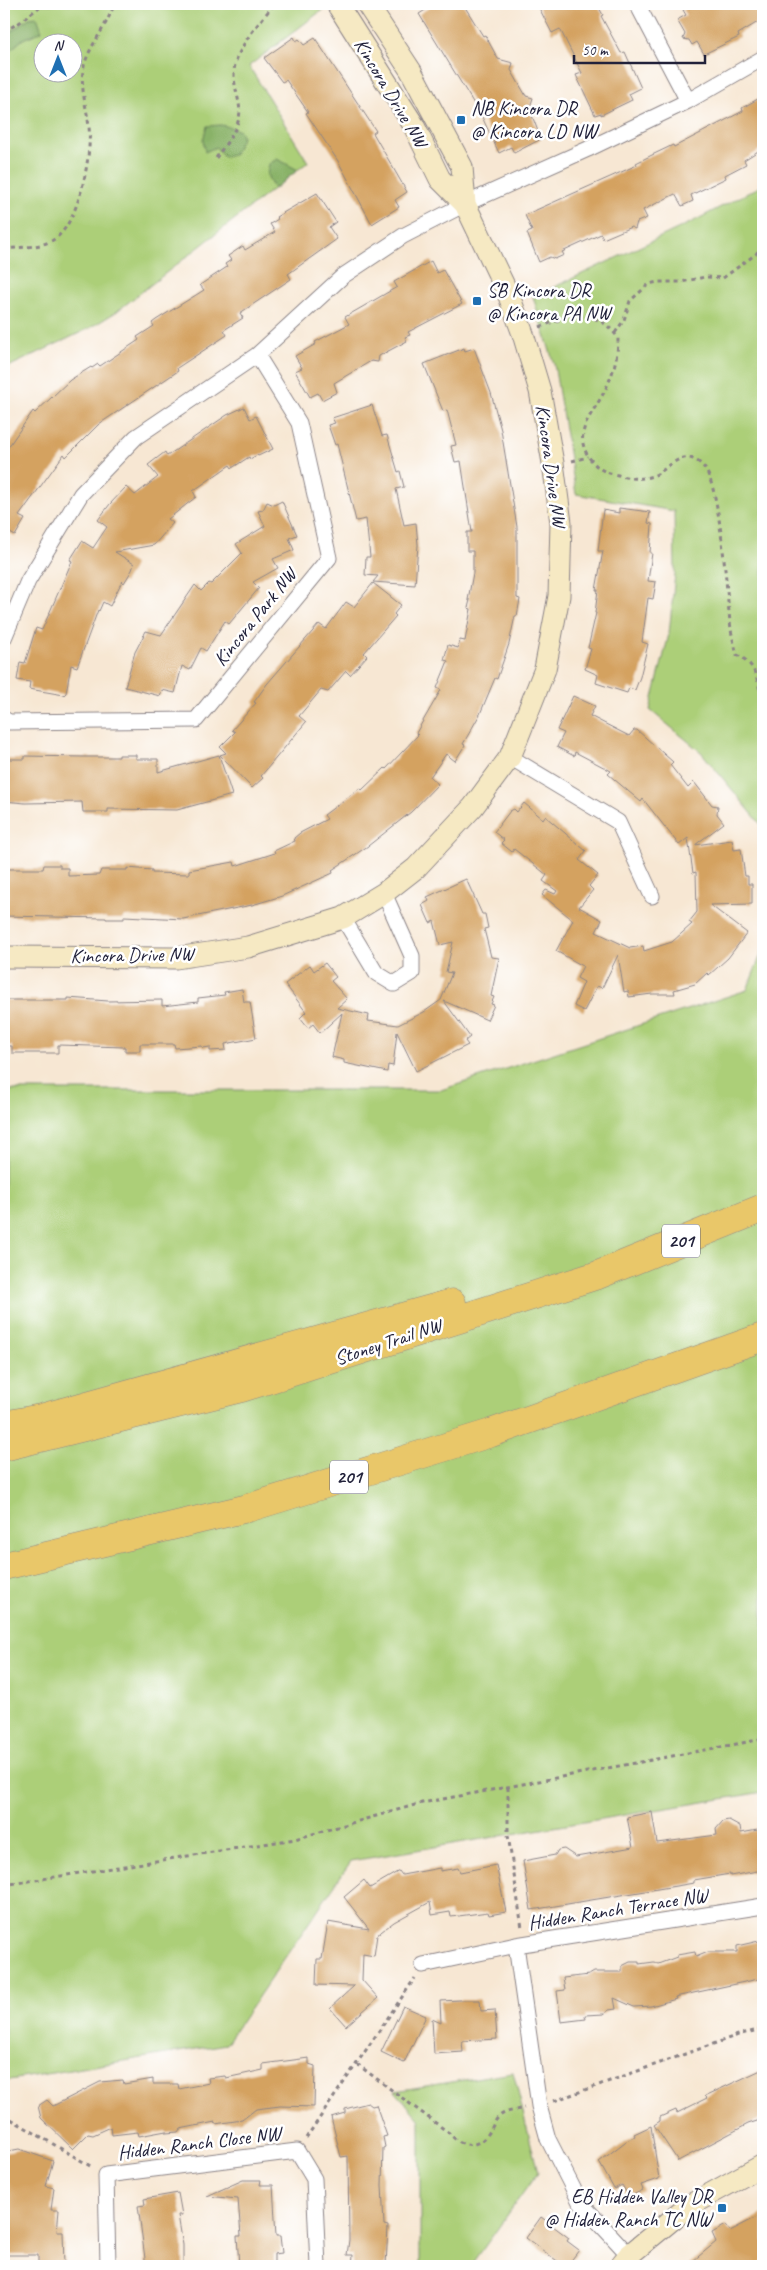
<svg xmlns="http://www.w3.org/2000/svg" width="767" height="2270" viewBox="0 0 767 2270" font-family="Caveat,sans-serif">
<style>
.green{fill:#accf78;stroke:#67785a;fill-rule:evenodd}
.forest{fill:#89b268;stroke:#566a52}
.building{fill:#d4a261}
.lines{fill:none;stroke-linecap:round;stroke-linejoin:round}
.street-casing{stroke:#8c8487;stroke-width:17}
.secondary-casing{stroke:#8c8487;stroke-width:23}
.highway-casing{stroke:#8c8487;stroke-width:29}
.path{stroke:#8c8487;stroke-width:3;stroke-dasharray:4 4;stroke-linecap:butt}
.street{stroke:#fff;stroke-width:15}
.secondary{stroke:#f6e9c3;stroke-width:21}
.highway{stroke:#e9c769;stroke-width:28}
.poi-dot{fill:#1f6fb2;stroke:#fff;stroke-width:2}
.labels{text-anchor:middle;dominant-baseline:central;stroke-width:5;stroke-linejoin:round;paint-order:stroke}
.shield{fill:#fff;stroke:#646476;stroke-width:1}
.shield-label{font-size:19px;font-weight:bold;fill:#22223b}
.street-label{font-size:20px;fill:#22223b;stroke:#fff}
.poi-label{font-size:20px;fill:#22223b;stroke:#fff;text-anchor:start}
</style>
<rect width="100%" height="100%" fill="#fff"/>
<filter id="ink" filterUnits="userSpaceOnUse"><feTurbulence type="fractalNoise" baseFrequency=".02" numOctaves="2"/><feDisplacementMap in="SourceGraphic" scale="10" xChannelSelector="R" yChannelSelector="G"/><feConvolveMatrix kernelMatrix="1 2 1 2 8 2 1 2 1" color-interpolation-filters="sRGB"/></filter>
<filter id="wash" filterUnits="userSpaceOnUse"><feTurbulence type="fractalNoise" baseFrequency=".0096" numOctaves="4" result="noise"/><feDisplacementMap in="SourceGraphic" scale="20" xChannelSelector="R" yChannelSelector="G"/><feGaussianBlur stdDeviation="1.12" result="paint"/><feColorMatrix in="noise" values="0 0 0 0 0 0 0 0 0 0 0 0 0 0 0 0 0 1.4 0 .05"/><feComposite in="paint" operator="in"/></filter>
<g filter="url(#wash)">
<rect width="100%" height="100%" fill="#f7e7d3"/>
<path class="green" d="M 4,4 L 322,4 L 325,8 L 249,66 L 308,162 L 116,312 L 90,328 L 4,369 ZM 42,42 L 72,42 L 72,72 L 42,72 Z
M 763,185 L 763,827 L 701,752 L 650,710 L 669,634 L 675,574 L 674,511 L 576,494 L 554,364 L 533,297 L 690,223 Z
M 763,949 L 763,1792 L 351,1861 L 226,2044 L 4,2081 L 4,1090 L 441,1090 L 747,990 Z
M 513,2072 L 538,2172 L 471,2266 L 420,2266 L 420,2120 L 395,2091 Z"/>
<path class="forest" d="M 37,17 L 42,31 L 23,39 L 4,56 L 4,37 L 29,18 Z
M 221,125 C 247,131 246,133 233,155 L 224,157 L 216,147 L 205,152 L 203,140 L 207,126 Z
M 277,159 L 298,170 L 274,189 L 267,175 L 269,164 Z"/>
<g id="blocks">
<path class="building" d="M 435,4 L 463,4 L 483,36 L 485,35 L 498,59 L 513,63 L 511,70 L 526,96 L 533,98 L 530,107 L 533,112 L 531,113 L 541,139 L 514,153 L 511,147 L 499,153 L 482,117 L 419,14 Z
M 537,4 L 597,4 L 603,15 L 601,16 L 621,53 L 625,52 L 641,88 L 629,94 L 632,100 L 601,115 L 601,113 L 595,115 L 576,75 L 582,73 L 560,29 L 552,33 Z
M 693,4 L 763,4 L 763,19 L 738,34 L 739,37 L 704,54 L 697,42 L 692,45 L 689,40 L 683,39 L 685,34 L 677,20 L 686,15 L 683,10 Z
M 294,37 L 296,41 L 299,39 L 304,45 L 315,38 L 376,131 L 373,133 L 407,192 L 395,200 L 399,207 L 372,224 L 338,161 L 306,113 L 308,112 L 286,80 L 282,82 L 264,58 Z
M 763,96 L 763,148 L 744,160 L 746,164 L 725,175 L 726,178 L 691,195 L 693,201 L 682,206 L 675,194 L 643,210 L 647,218 L 637,222 L 635,229 L 631,227 L 603,239 L 601,234 L 562,252 L 564,255 L 555,259 L 550,257 L 539,262 L 527,233 L 532,231 L 525,215 L 637,165 L 636,163 L 652,155 L 673,145 L 674,147 L 743,111 L 742,108 Z
M 317,193 L 336,222 L 329,227 L 337,239 L 288,274 L 291,279 L 240,313 L 243,318 L 224,330 L 227,335 L 177,368 L 178,371 L 99,424 L 66,457 L 64,454 L 19,516 L 25,519 L 15,536 L 7,531 L 4,536 L 4,453 L 33,411 L 35,413 L 70,380 L 91,367 L 92,368 L 98,364 L 100,366 L 139,340 L 137,337 L 154,326 L 152,323 L 156,320 L 204,290 L 200,285 L 227,267 L 225,264 L 231,260 L 228,256 L 243,246 L 245,250 L 275,232 L 270,224 L 278,219 L 276,217 Z
M 431,261 L 437,273 L 443,270 L 462,304 L 408,332 L 410,335 L 405,337 L 407,341 L 379,356 L 378,362 L 371,361 L 334,383 L 337,392 L 322,400 L 318,393 L 310,397 L 295,371 L 302,368 L 295,356 L 316,344 L 315,342 L 349,324 L 345,317 L 397,287 L 394,282 Z
M 464,348 L 465,351 L 474,348 L 491,393 L 501,430 L 517,527 L 517,598 L 520,599 L 517,616 L 515,616 L 509,644 L 497,679 L 495,678 L 480,714 L 463,744 L 465,745 L 455,761 L 446,754 L 430,777 L 438,784 L 411,812 L 368,846 L 332,870 L 333,873 L 282,896 L 252,905 L 183,919 L 124,916 L 124,919 L 106,919 L 106,918 L 4,916 L 4,869 L 43,869 L 44,865 L 60,865 L 60,868 L 68,868 L 68,876 L 99,875 L 101,870 L 127,870 L 127,868 L 152,870 L 152,873 L 189,874 L 189,870 L 234,862 L 235,866 L 275,853 L 274,851 L 295,841 L 294,838 L 300,833 L 327,819 L 324,815 L 360,788 L 362,790 L 385,768 L 386,769 L 418,735 L 416,733 L 441,690 L 437,688 L 448,661 L 444,660 L 448,645 L 458,648 L 460,640 L 465,641 L 471,609 L 468,608 L 470,600 L 468,600 L 473,573 L 473,551 L 467,551 L 467,532 L 472,532 L 461,461 L 455,462 L 451,446 L 456,445 L 447,410 L 443,411 L 424,364 Z
M 372,405 L 382,436 L 387,435 L 398,472 L 400,471 L 404,487 L 396,489 L 404,525 L 416,523 L 418,545 L 415,585 L 373,582 L 378,576 L 365,575 L 366,557 L 370,557 L 366,519 L 356,521 L 337,444 L 335,445 L 328,425 L 335,423 L 332,418 Z
M 244,407 L 250,419 L 256,416 L 273,449 L 258,456 L 257,455 L 250,459 L 249,457 L 232,468 L 230,465 L 193,491 L 196,497 L 168,519 L 173,523 L 154,545 L 115,552 L 134,564 L 132,570 L 124,583 L 122,581 L 110,606 L 103,602 L 99,611 L 98,610 L 77,667 L 71,665 L 66,693 L 64,695 L 29,689 L 30,682 L 17,680 L 20,662 L 25,663 L 36,628 L 42,630 L 72,561 L 70,560 L 82,541 L 93,548 L 107,527 L 98,520 L 110,504 L 126,487 L 135,495 L 158,477 L 148,465 L 165,452 L 167,456 L 227,415 Z
M 282,501 L 297,535 L 289,538 L 294,550 L 273,559 L 278,568 L 253,582 L 259,588 L 229,624 L 225,621 L 206,651 L 201,648 L 190,670 L 182,666 L 175,693 L 162,690 L 160,696 L 125,687 L 135,652 L 146,631 L 161,635 L 195,585 L 201,591 L 209,583 L 211,584 L 242,553 L 236,544 L 265,526 L 258,511 L 263,510 L 267,502 L 274,505 Z
M 619,508 L 650,512 L 648,523 L 652,524 L 650,553 L 652,553 L 648,581 L 656,582 L 653,599 L 648,598 L 642,642 L 648,644 L 640,677 L 635,690 L 629,688 L 627,693 L 596,683 L 598,675 L 585,669 L 591,649 L 588,648 L 596,613 L 595,613 L 598,590 L 596,590 L 603,551 L 598,551 L 603,510 L 619,513 Z
M 373,583 L 401,605 L 394,614 L 396,616 L 364,653 L 367,656 L 350,675 L 346,671 L 328,692 L 321,690 L 299,716 L 306,722 L 261,776 L 263,778 L 252,788 L 220,755 L 226,753 L 220,747 L 235,732 L 232,730 L 256,703 L 254,702 L 267,684 L 319,624 L 326,629 L 346,602 L 354,607 Z
M 573,696 L 595,706 L 590,716 L 629,736 L 634,730 L 637,730 L 673,762 L 670,765 L 688,788 L 694,782 L 712,805 L 718,806 L 717,814 L 724,823 L 695,845 L 732,840 L 734,850 L 741,849 L 745,876 L 748,876 L 748,884 L 752,884 L 752,904 L 710,905 L 747,933 L 728,958 L 709,975 L 707,973 L 695,984 L 674,990 L 675,994 L 652,994 L 629,997 L 628,991 L 624,992 L 618,955 L 602,988 L 597,986 L 584,1011 L 574,1006 L 584,982 L 577,978 L 583,966 L 556,951 L 573,920 L 542,895 L 546,890 L 555,894 L 557,891 L 543,881 L 547,875 L 514,849 L 512,852 L 501,843 L 504,840 L 494,832 L 510,811 L 514,809 L 517,812 L 524,803 L 543,819 L 545,816 L 586,851 L 579,860 L 598,875 L 589,886 L 593,890 L 579,907 L 602,920 L 596,932 L 630,948 L 643,946 L 644,951 L 672,942 L 692,924 L 689,922 L 697,912 L 696,872 L 693,873 L 688,838 L 679,845 L 643,799 L 641,802 L 608,774 L 611,771 L 575,752 L 574,756 L 557,747 L 564,733 L 557,730 Z
M 119,755 L 136,755 L 136,759 L 158,759 L 158,772 L 219,755 L 232,795 L 177,810 L 108,809 L 108,812 L 83,812 L 82,802 L 25,803 L 4,801 L 4,759 L 25,759 L 25,756 L 83,757 L 119,757 Z
M 466,879 L 482,914 L 485,914 L 488,928 L 484,929 L 491,957 L 499,958 L 491,996 L 494,997 L 491,1004 L 494,1005 L 487,1020 L 444,1001 L 470,1037 L 465,1041 L 468,1045 L 416,1071 L 397,1032 L 393,1066 L 388,1065 L 387,1072 L 344,1063 L 344,1060 L 332,1057 L 342,1013 L 320,1033 L 313,1024 L 308,1028 L 300,1018 L 306,1012 L 285,984 L 310,965 L 314,971 L 325,963 L 336,977 L 331,981 L 347,999 L 337,1008 L 369,1015 L 368,1021 L 398,1025 L 424,1012 L 441,1000 L 452,973 L 446,972 L 453,942 L 440,945 L 434,921 L 430,923 L 422,905 L 429,901 L 427,897 Z
M 242,989 L 244,1002 L 250,1002 L 256,1038 L 225,1044 L 226,1050 L 210,1051 L 210,1047 L 203,1048 L 202,1046 L 175,1048 L 174,1044 L 140,1044 L 140,1051 L 125,1051 L 125,1047 L 58,1045 L 58,1053 L 12,1053 L 12,1046 L 4,1046 L 4,1000 L 68,1000 L 68,998 L 108,1001 L 162,1000 L 162,1006 L 198,1002 L 198,998 L 225,995 L 224,992 Z
M 652,1812 L 657,1843 L 717,1835 L 716,1829 L 723,1821 L 729,1820 L 740,1826 L 741,1833 L 763,1829 L 763,1870 L 730,1876 L 730,1874 L 694,1880 L 694,1883 L 531,1910 L 523,1861 L 555,1855 L 558,1850 L 564,1849 L 576,1857 L 633,1847 L 627,1817 Z
M 496,1865 L 506,1912 L 489,1915 L 488,1912 L 451,1917 L 450,1912 L 432,1915 L 430,1902 L 394,1922 L 377,1935 L 374,1956 L 363,1954 L 362,1980 L 378,1998 L 346,2026 L 330,2008 L 354,1986 L 316,1985 L 317,1959 L 322,1959 L 328,1922 L 369,1929 L 344,1897 L 364,1880 L 370,1888 L 399,1871 L 402,1875 L 440,1868 L 440,1871 L 458,1868 L 460,1872 Z
M 763,1940 L 763,1978 L 675,1997 L 676,1999 L 651,2006 L 634,2007 L 614,1998 L 616,2009 L 609,2010 L 604,2014 L 585,2015 L 586,2019 L 561,2022 L 557,1991 L 565,1990 L 563,1978 L 589,1975 L 594,1972 L 622,1972 L 622,1966 L 630,1962 L 639,1962 L 639,1964 L 654,1962 L 658,1964 L 677,1957 L 677,1955 L 695,1952 L 696,1957 L 708,1952 L 737,1952 L 737,1946 Z
M 460,2000 L 480,2000 L 481,2011 L 495,2010 L 497,2039 L 462,2041 L 463,2052 L 434,2054 L 432,2019 L 441,2023 L 440,2001 Z
M 403,2006 L 426,2016 L 404,2063 L 381,2052 Z
M 309,2058 L 309,2064 L 315,2066 L 314,2107 L 280,2106 L 256,2109 L 242,2120 L 215,2124 L 215,2122 L 180,2129 L 178,2132 L 166,2133 L 166,2131 L 139,2136 L 138,2132 L 112,2135 L 111,2127 L 93,2135 L 88,2134 L 73,2149 L 41,2118 L 38,2106 L 47,2100 L 53,2106 L 100,2082 L 123,2080 L 124,2084 L 153,2079 L 153,2084 L 178,2084 L 179,2089 L 209,2083 L 208,2078 L 225,2076 L 226,2078 L 263,2070 L 263,2064 Z
M 763,2069 L 763,2119 L 748,2124 L 678,2161 L 654,2125 L 660,2121 L 660,2117 L 676,2110 L 677,2113 L 707,2098 L 705,2096 Z
M 368,2103 L 372,2106 L 376,2105 L 387,2136 L 383,2137 L 385,2147 L 383,2148 L 382,2185 L 384,2225 L 388,2226 L 386,2266 L 352,2266 L 353,2255 L 347,2255 L 349,2240 L 348,2156 L 341,2157 L 331,2117 L 345,2113 L 345,2109 Z
M 651,2126 L 659,2179 L 641,2185 L 643,2190 L 629,2197 L 622,2185 L 614,2189 L 599,2162 L 625,2142 L 635,2136 L 634,2134 Z
M 19,2149 L 53,2161 L 46,2186 L 54,2188 L 51,2210 L 59,2210 L 57,2232 L 63,2232 L 64,2266 L 38,2266 L 38,2255 L 4,2255 L 4,2152 Z
M 243,2180 L 261,2180 L 260,2185 L 273,2185 L 276,2236 L 280,2236 L 282,2253 L 274,2254 L 274,2266 L 239,2266 L 237,2236 L 241,2236 L 238,2199 L 207,2196 Z
M 178,2193 L 182,2215 L 178,2215 L 183,2245 L 183,2266 L 146,2266 L 138,2206 L 145,2205 L 144,2199 Z
M 763,2214 L 763,2261 L 755,2266 L 687,2266 L 716,2242 L 712,2233 L 726,2225 L 730,2231 Z
M 541,2217 L 569,2238 L 567,2241 L 579,2250 L 567,2266 L 564,2266 L 526,2238 Z"/>
</g>
</g>
<g filter="url(#ink)">
<use href="#blocks" fill-opacity="0" stroke="#8c8487" stroke-width="1"/>
<g class="lines">
<g class="street-casing">
<path id="street" d="M 637,4 L 688,101
M 4,638 L 28,581 L 81,494 L 136,437 L 257,355 L 343,276 L 403,236 L 465,204 L 588,149 L 688,101 L 763,58
M 4,719 L 9,722 L 196,720 L 329,558 L 299,423 L 257,355
M 510,757 L 618,822 L 652,896
M 343,918 L 376,973 L 394,984 L 412,973 L 412,956 L 384,893
M 423,1965 L 516,1945
M 629,2255 L 580,2202 L 548,2139 L 539,2106 L 516,1945 L 763,1906
M 108,2266 L 106,2175 L 297,2151 L 314,2179 L 318,2266"/>
</g>
<g class="secondary-casing">
<path id="secondary" d="M 367,4 L 411,71 L 462,167 L 465,204
M 4,957 L 176,958 L 248,947 L 343,918 L 384,893 L 416,868 L 473,807 L 510,757 L 545,669 L 559,596 L 561,523 L 553,463 L 540,391 L 523,334 L 509,296 L 465,204 L 440,179 L 413,124 L 337,4
M 620,2266 L 629,2255 L 690,2205 L 763,2165"/>
</g>
<g class="highway-casing">
<path id="highway" d="M 4,1425 L 41,1418 L 452,1303
M 4,1447 L 242,1388 L 598,1275 L 763,1208
M 4,1566 L 248,1508 L 491,1433 L 763,1337"/>
</g>
<path class="path" d="M 4,31 L 19,23 L 43,4
M 216,158 C 224,146 236,132 239,118 C 243,101 229,83 236,61 C 243,40 261,21 274,4
M 4,249 C 19,247 39,248 53,240 C 79,225 92,155 89,127 C 87,108 79,85 84,66 C 90,44 107,27 114,4
M 540,327 C 570,315 597,307 618,338 C 618,355 614,371 607,386 C 596,412 568,433 592,461 C 599,470 607,473 618,475 C 631,479 643,480 655,475 C 671,467 683,447 702,465 C 722,484 726,597 731,629 C 732,637 735,646 737,655 C 758,664 757,683 763,703
M 615,333 L 624,320 L 630,301 L 649,284 L 658,282 L 681,282 L 705,277 L 723,278 L 756,254 L 763,244
M 572,461 L 588,457
M 508,1787 L 508,1835 L 522,1928
M 4,1885 L 295,1839 L 422,1803 L 763,1739
M 357,2064 L 449,2133 C 460,2146 477,2150 488,2134 C 493,2127 494,2120 501,2115 C 507,2111 517,2110 524,2108
M 554,2101 L 741,2034 L 763,2029
M 4,2115 L 92,2167
M 306,2138 L 415,1978"/>
<use href="#street" class="street"/>
<use href="#secondary" class="secondary"/>
<use href="#highway" class="highway"/>
</g>
</g>
<g class="poi-dot">
<rect x="456" y="115" width="10" height="10" rx="2.5"/>
<rect x="472" y="296" width="10" height="10" rx="2.5"/>
<rect x="717" y="2203" width="10" height="10" rx="2.5"/>
</g>
<g class="labels">
<g class="shield">
<rect x="662" y="1224.5" width="38" height="33" rx="4"/>
<rect x="330" y="1460.5" width="38" height="33" rx="4"/>
</g>
<g class="shield-label">
<text x="681" y="1241">201</text>
<text x="349" y="1477">201</text>
</g>
<g class="street-label">
<text transform="translate(391 93) rotate(59)">Kincora Drive NW</text>
<text transform="translate(551 466) rotate(82)">Kincora Drive NW</text>
<text transform="translate(255 617) rotate(-51)">Kincora Park NW</text>
<text transform="translate(132 955) rotate(-1)">Kincora Drive NW</text>
<text transform="translate(388 1342) rotate(-18)">Stoney Trail NW</text>
<text transform="translate(618 1909) rotate(-9)">Hidden Ranch Terrace NW</text>
<text transform="translate(199 2143) rotate(-7)">Hidden Ranch Close NW</text>
</g>
<g class="poi-label">
<text x="471" y="108">NB Kincora DR<tspan x="471" dy="23">@ Kincora LD NW</tspan></text>
<text x="487" y="290">SB Kincora DR<tspan x="487" dy="23">@ Kincora PA NW</tspan></text>
<text x="712" y="2196" text-anchor="end">EB Hidden Valley DR<tspan x="712" dy="23">@ Hidden Ranch TC NW</tspan></text>
</g>
</g>
<rect width="767" height="2270" fill="none" stroke="#fff" stroke-width="20"/>
<g transform="translate(58 58)"><circle r="24" fill="#ffffff" stroke="#a7a7b1"/>
<path d="M0-4L9 19L0 12L-9 19Z" fill="#1f6fb2"/>
<text y="-8" font-size="14" font-weight="bold" text-anchor="middle" fill="#22223b">N</text>
</g>
<path d="M574 55v8h131v-8" fill="none" stroke="#22223b" stroke-width="2.5"/>
<text x="582" y="55" font-size="15" fill="#22223b" stroke="#ffffff" stroke-width="4" paint-order="stroke">50 m</text>
</svg>
